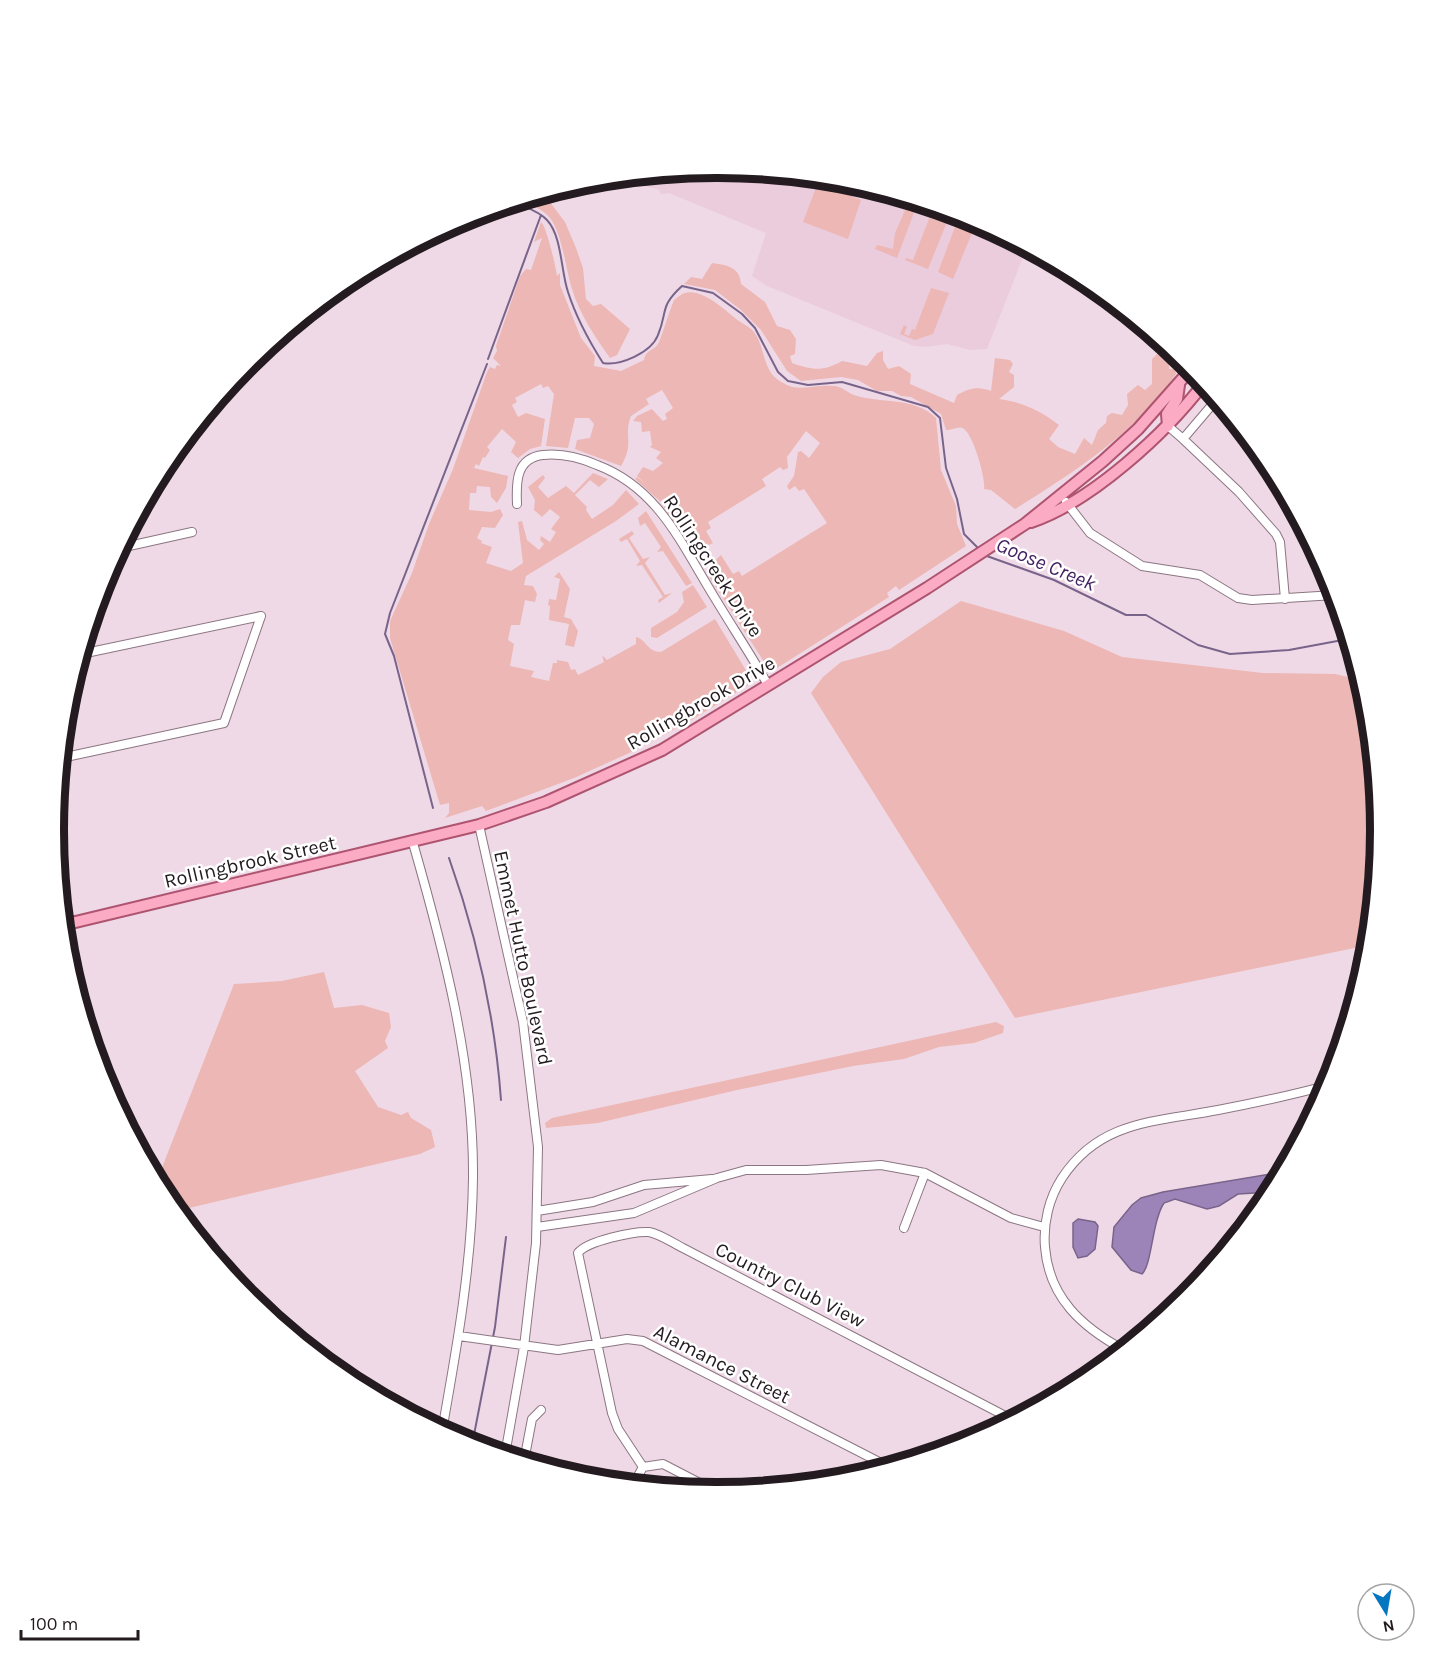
<svg xmlns="http://www.w3.org/2000/svg" width="1434" height="1660" viewBox="0 0 1434 1660" font-family="Karla,sans-serif">
<style>
.built{fill:#ebccdd}
.green{fill:#ecb7b4}
.water{fill:#9c84b9;stroke:#78648b;stroke-width:1.5}
.lines{fill:none;stroke-linecap:round;stroke-linejoin:round}
.stream{stroke:#78648b;stroke-width:2}
.minor-casing{stroke:#8b7682;stroke-width:10}
.major-casing{stroke:#ae5470;stroke-width:14}
.minor{stroke:#fff;stroke-width:8}
.major{stroke:#fbabc4;stroke-width:10}
.labels{text-anchor:middle;dominant-baseline:central;stroke-width:5;stroke-linejoin:round;paint-order:stroke}
.street-label{font-size:20px;fill:#231b1f;stroke:#fff}
.water-label{font-size:21px;font-style:italic;fill:#442263;stroke:#fff}
.rim{fill:none;stroke:#231b1f;stroke-width:8}
</style>
<rect width="100%" height="100%" fill="#f0d9e6"/>
<path class="built" d="M 717,167 L 847,180 L 971,218 L 1027,247 L 987,349 L 970,350 L 947,344 L 926,347 L 914,346 L 767,286 L 752,276 L 766,233 L 669,193 L 661,194 L 659,190 L 615,177 Z"/>
<path class="green" d="M 820,177 L 850,181 L 847,189 L 853,192 L 853,197 L 861,200 L 848,239 L 803,222 Z
M 543,193 L 565,222 L 576,248 L 583,268 L 586,299 L 593,306 L 601,304 L 630,329 L 617,355 L 610,358 C 595,337 579,313 572,289 C 566,270 562,233 550,218 C 544,210 531,205 523,199 Z
M 910,199 L 918,202 L 897,258 L 875,249 L 877,245 L 893,249 L 895,233 Z
M 934,206 L 951,212 L 928,269 L 905,260 L 906,258 L 913,260 Z
M 960,214 L 977,221 L 953,279 L 938,272 Z
M 541,222 C 546,225 556,267 557,276 L 560,273 L 560,285 L 581,338 L 595,356 L 594,366 L 621,371 L 644,360 C 646,349 655,351 659,342 C 665,327 668,315 674,300 C 677,298 681,294 685,293 C 701,288 724,309 735,318 C 742,324 752,327 756,335 C 764,348 764,370 777,379 C 798,395 810,384 833,386 C 842,386 846,392 854,395 C 880,404 914,396 936,418 L 941,470 L 956,506 L 957,524 L 966,546 L 899,590 L 896,586 L 887,593 L 889,597 L 777,668 L 768,668 L 708,575 L 707,568 L 721,555 L 733,574 L 739,571 L 742,576 L 827,523 L 804,489 L 799,491 L 795,486 L 789,490 L 787,486 L 794,476 L 798,452 L 801,451 L 809,458 L 820,443 L 806,431 L 787,457 L 788,468 L 783,470 L 780,467 L 762,479 L 766,486 L 708,522 L 711,528 L 706,531 L 713,543 L 697,550 L 690,546 L 662,504 L 664,502 L 661,502 L 635,479 L 637,477 L 647,485 L 637,476 L 643,467 L 653,471 L 663,463 L 656,458 L 661,452 L 650,447 L 652,445 L 650,431 L 642,432 L 641,422 L 633,421 L 637,416 L 652,409 L 663,421 L 667,419 L 665,414 L 673,408 L 662,390 L 646,399 L 649,404 L 631,416 C 623,436 635,443 621,466 L 575,449 L 577,440 L 590,438 L 594,424 L 589,418 L 575,418 L 568,448 L 546,446 L 554,394 L 548,386 L 543,388 L 541,384 L 515,398 L 517,402 L 512,405 L 518,417 L 526,413 L 545,419 L 541,446 L 530,449 L 518,458 L 511,452 L 516,442 L 502,429 L 487,447 L 490,450 L 485,458 L 483,457 L 479,466 L 476,464 L 474,468 L 508,476 L 506,488 L 497,503 L 491,497 L 490,487 L 477,486 L 476,493 L 470,493 L 469,510 L 491,512 L 500,509 L 503,515 L 495,528 L 482,527 L 477,538 L 482,541 L 481,543 L 492,547 L 486,563 L 511,571 L 523,563 L 518,522 L 522,521 L 527,540 L 539,550 L 544,544 L 540,540 L 541,536 L 550,542 L 556,532 L 551,529 L 560,517 L 550,509 L 542,517 L 534,510 L 535,500 L 528,487 L 543,475 L 545,478 L 538,487 L 548,498 L 566,486 L 574,493 L 593,473 L 608,479 L 599,487 L 590,480 L 575,495 L 587,507 L 586,510 L 592,519 L 613,505 L 626,490 L 639,504 L 616,521 L 526,576 L 524,585 L 533,586 L 537,594 L 535,602 L 525,600 L 520,625 L 511,625 L 508,640 L 514,644 L 510,666 L 534,671 L 531,677 L 549,681 L 553,663 L 557,663 L 557,660 L 568,662 L 571,670 L 575,669 L 578,675 L 604,662 L 602,655 L 607,660 L 636,644 L 636,637 C 646,639 647,652 661,652 L 715,619 L 753,682 L 693,719 L 638,749 L 574,778 L 486,811 L 482,806 L 445,818 L 449,813 L 449,803 L 440,805 L 390,638 L 390,621 L 412,573 L 429,524 L 453,469 L 487,372 L 490,367 L 495,369 L 497,365 L 501,366 L 493,358 L 497,351 L 496,346 L 520,276 L 526,269 L 531,270 L 542,238 L 534,242 Z
M 712,263 C 727,265 740,267 741,284 L 765,302 L 777,326 L 790,330 L 796,339 L 795,354 L 790,356 L 792,363 C 812,370 823,372 842,361 L 867,366 L 877,353 L 883,351 L 883,360 L 888,369 L 899,366 L 911,374 L 910,384 L 954,403 L 957,395 C 969,388 978,386 991,391 L 995,358 L 1010,360 L 1013,364 L 1009,372 L 1014,375 L 1014,387 L 999,399 C 1022,402 1041,411 1059,425 L 1049,439 L 1058,447 L 1075,454 L 1084,438 L 1092,445 L 1098,430 L 1106,423 L 1107,416 L 1112,413 L 1122,415 L 1128,405 L 1127,394 L 1138,385 L 1145,390 L 1152,384 L 1152,359 L 1157,354 L 1164,356 L 1169,362 L 1169,369 L 1175,369 L 1176,374 C 1137,432 1073,473 1015,509 L 991,490 L 984,489 C 986,478 973,435 964,429 C 957,425 953,431 946,430 L 941,414 L 911,397 L 901,396 L 892,391 L 877,391 L 858,380 L 841,377 L 801,381 L 787,371 L 761,330 L 741,310 L 715,290 L 684,284 L 691,277 L 702,279 Z
M 931,288 L 949,293 L 933,334 L 915,340 L 900,334 L 904,325 L 907,327 L 904,334 L 909,336 L 912,329 L 915,330 Z
M 646,511 L 692,583 L 686,586 L 663,551 L 657,552 L 661,547 L 645,523 L 640,526 L 638,518 Z
M 632,531 L 634,534 L 629,538 L 643,559 L 650,557 L 645,563 L 665,595 L 672,593 L 659,603 L 658,600 L 663,597 L 642,565 L 636,566 L 640,561 L 627,539 L 621,542 L 619,539 Z
M 559,572 L 570,589 L 564,617 L 571,619 L 578,631 L 574,647 L 565,645 L 569,624 L 549,620 L 550,606 L 548,605 L 549,599 L 556,600 L 560,579 L 554,577 Z
M 693,585 L 707,607 L 657,638 L 651,637 L 651,628 L 677,612 L 684,602 L 682,592 Z
M 961,601 L 1064,631 L 1122,657 L 1263,673 L 1335,674 L 1361,680 L 1367,701 L 1380,830 L 1369,945 L 1015,1018 L 811,693 L 823,677 L 841,662 L 890,649 Z
M 324,972 L 334,1008 L 362,1005 L 389,1013 L 391,1027 L 385,1041 L 388,1048 L 355,1071 L 378,1107 L 401,1115 L 408,1112 L 411,1118 L 431,1130 L 435,1147 L 420,1154 L 176,1211 L 158,1184 L 163,1165 L 234,984 L 282,981 Z
M 996,1022 L 1004,1026 L 1003,1033 L 974,1043 L 939,1047 L 904,1059 L 853,1066 L 737,1090 L 598,1123 L 546,1128 L 545,1123 L 552,1118 Z"/>
<path class="water" d="M 1283,1172 L 1272,1192 L 1238,1194 L 1219,1206 L 1207,1209 L 1175,1199 L 1164,1203 C 1152,1221 1152,1265 1142,1274 L 1131,1270 L 1112,1247 L 1114,1227 L 1132,1205 L 1141,1198 L 1163,1192 Z
M 1078,1219 L 1095,1222 L 1098,1226 L 1095,1249 L 1087,1256 L 1078,1258 L 1073,1247 L 1073,1223 Z"/>
<g class="lines">
<path class="stream" d="M 514,202 C 525,207 539,211 547,220 C 562,236 561,272 568,292 C 576,317 589,341 603,363 C 620,366 651,353 658,335 C 668,311 659,307 682,286 L 713,293 L 742,314 L 755,328 L 778,372 L 788,381 L 808,385 L 842,382 L 928,407 L 940,418 L 946,468 L 957,499 L 964,534 L 979,549
M 488,359 L 541,215
M 984,555 L 1054,580 L 1126,615 L 1146,615 L 1198,645 L 1230,654 L 1289,650 L 1348,639
M 433,808 L 394,656 L 385,634 L 390,613 L 487,364
M 449,858 C 476,934 495,1018 501,1100
M 472,1445 L 495,1327 L 506,1237"/>
<g class="minor-casing">
<path id="minor" d="M 1168,426 L 1183,439 L 1217,399
M 1183,439 L 1239,492 L 1276,534 L 1280,542 L 1285,599
M 1066,502 L 1090,533 L 1142,566 L 1200,575 L 1238,598 L 1252,600 L 1335,595
M 517,504 C 516,482 516,458 543,455 C 561,453 581,458 597,465 C 658,488 681,543 713,595 C 731,625 751,655 768,685
M 120,548 L 192,532
M 81,654 L 261,616
M 61,758 L 224,723 L 261,616
M 479,825 L 523,1022 L 538,1147 L 536,1243 L 524,1347 L 505,1455
M 413,843 C 444,951 474,1065 473,1178 C 472,1263 457,1347 442,1431
M 537,1211 L 593,1202 L 644,1185 L 712,1179
M 537,1227 L 634,1213 L 717,1178 L 746,1170 L 806,1170 L 881,1165 L 925,1173 L 1011,1218 L 1044,1227
M 904,1228 L 925,1173
M 459,1336 L 558,1350 L 627,1339 L 643,1341 L 889,1467
M 1124,1350 C 1082,1327 1049,1298 1045,1247 C 1043,1223 1049,1198 1062,1178 C 1100,1120 1156,1122 1218,1110 C 1255,1103 1292,1095 1329,1085
M 524,1461 L 532,1419 L 541,1410
M 643,1467 L 618,1429 L 612,1413 L 578,1253 C 587,1241 634,1231 649,1232 C 660,1234 673,1243 683,1248 L 1013,1420
M 643,1467 L 663,1464 L 719,1493
M 633,1485 L 643,1467"/>
</g>
<g class="major-casing">
<path id="major" d="M 1168,426 L 1167,414 L 1177,399 L 1179,385
M 1031,522 C 1091,502 1166,433 1204,383
M 63,925 L 479,825 L 546,802 L 662,750 L 927,588 L 1025,524 L 1103,461 L 1138,429 L 1192,368"/>
</g>
<use href="#minor" class="minor"/>
<use href="#major" class="major"/>
</g>
<g class="labels">
<g class="street-label">
<text transform="translate(713 566) rotate(57)">Rollingcreek Drive</text>
<text transform="translate(701 703) rotate(-30)">Rollingbrook Drive</text>
<text transform="translate(250 862) rotate(-13)">Rollingbrook Street</text>
<text transform="translate(523 958) rotate(78)">Emmet Hutto Boulevard</text>
<text transform="translate(790 1285) rotate(27)">Country Club View</text>
<text transform="translate(722 1364) rotate(27)">Alamance Street</text>
</g>
<g class="water-label">
<text transform="translate(1046 564) rotate(23)">Goose Creek</text>
</g>
</g>
<path d="M0 0H1434V1660H0ZM716 178H718A652 652 0 0 1 1370 830V830A652 652 0 0 1 718 1482H716A652 652 0 0 1 64 830V830A652 652 0 0 1 716 178Z" fill="#fff" fill-rule="evenodd"/>
<path class="rim" d="M716 178H718A652 652 0 0 1 1370 830V830A652 652 0 0 1 718 1482H716A652 652 0 0 1 64 830V830A652 652 0 0 1 716 178Z"/>
<g transform="translate(1386 1612) rotate(169)"><circle r="28" fill="#ffffff" stroke="#a7a4a5" stroke-width="1.5"/>
<path d="M0-4.5L10 22L0 15L-10 22Z" fill="#0577c1"/>
<text y="-9" font-size="16" font-weight="bold" text-anchor="middle" fill="#231b1f">N</text>
</g>
<path d="M21 1630v9h117v-9" fill="none" stroke="#231b1f" stroke-width="3"/>
<text x="30" y="1630" font-size="18" fill="#231b1f" stroke="#ffffff" stroke-width="4.5" paint-order="stroke">100 m</text>
</svg>
